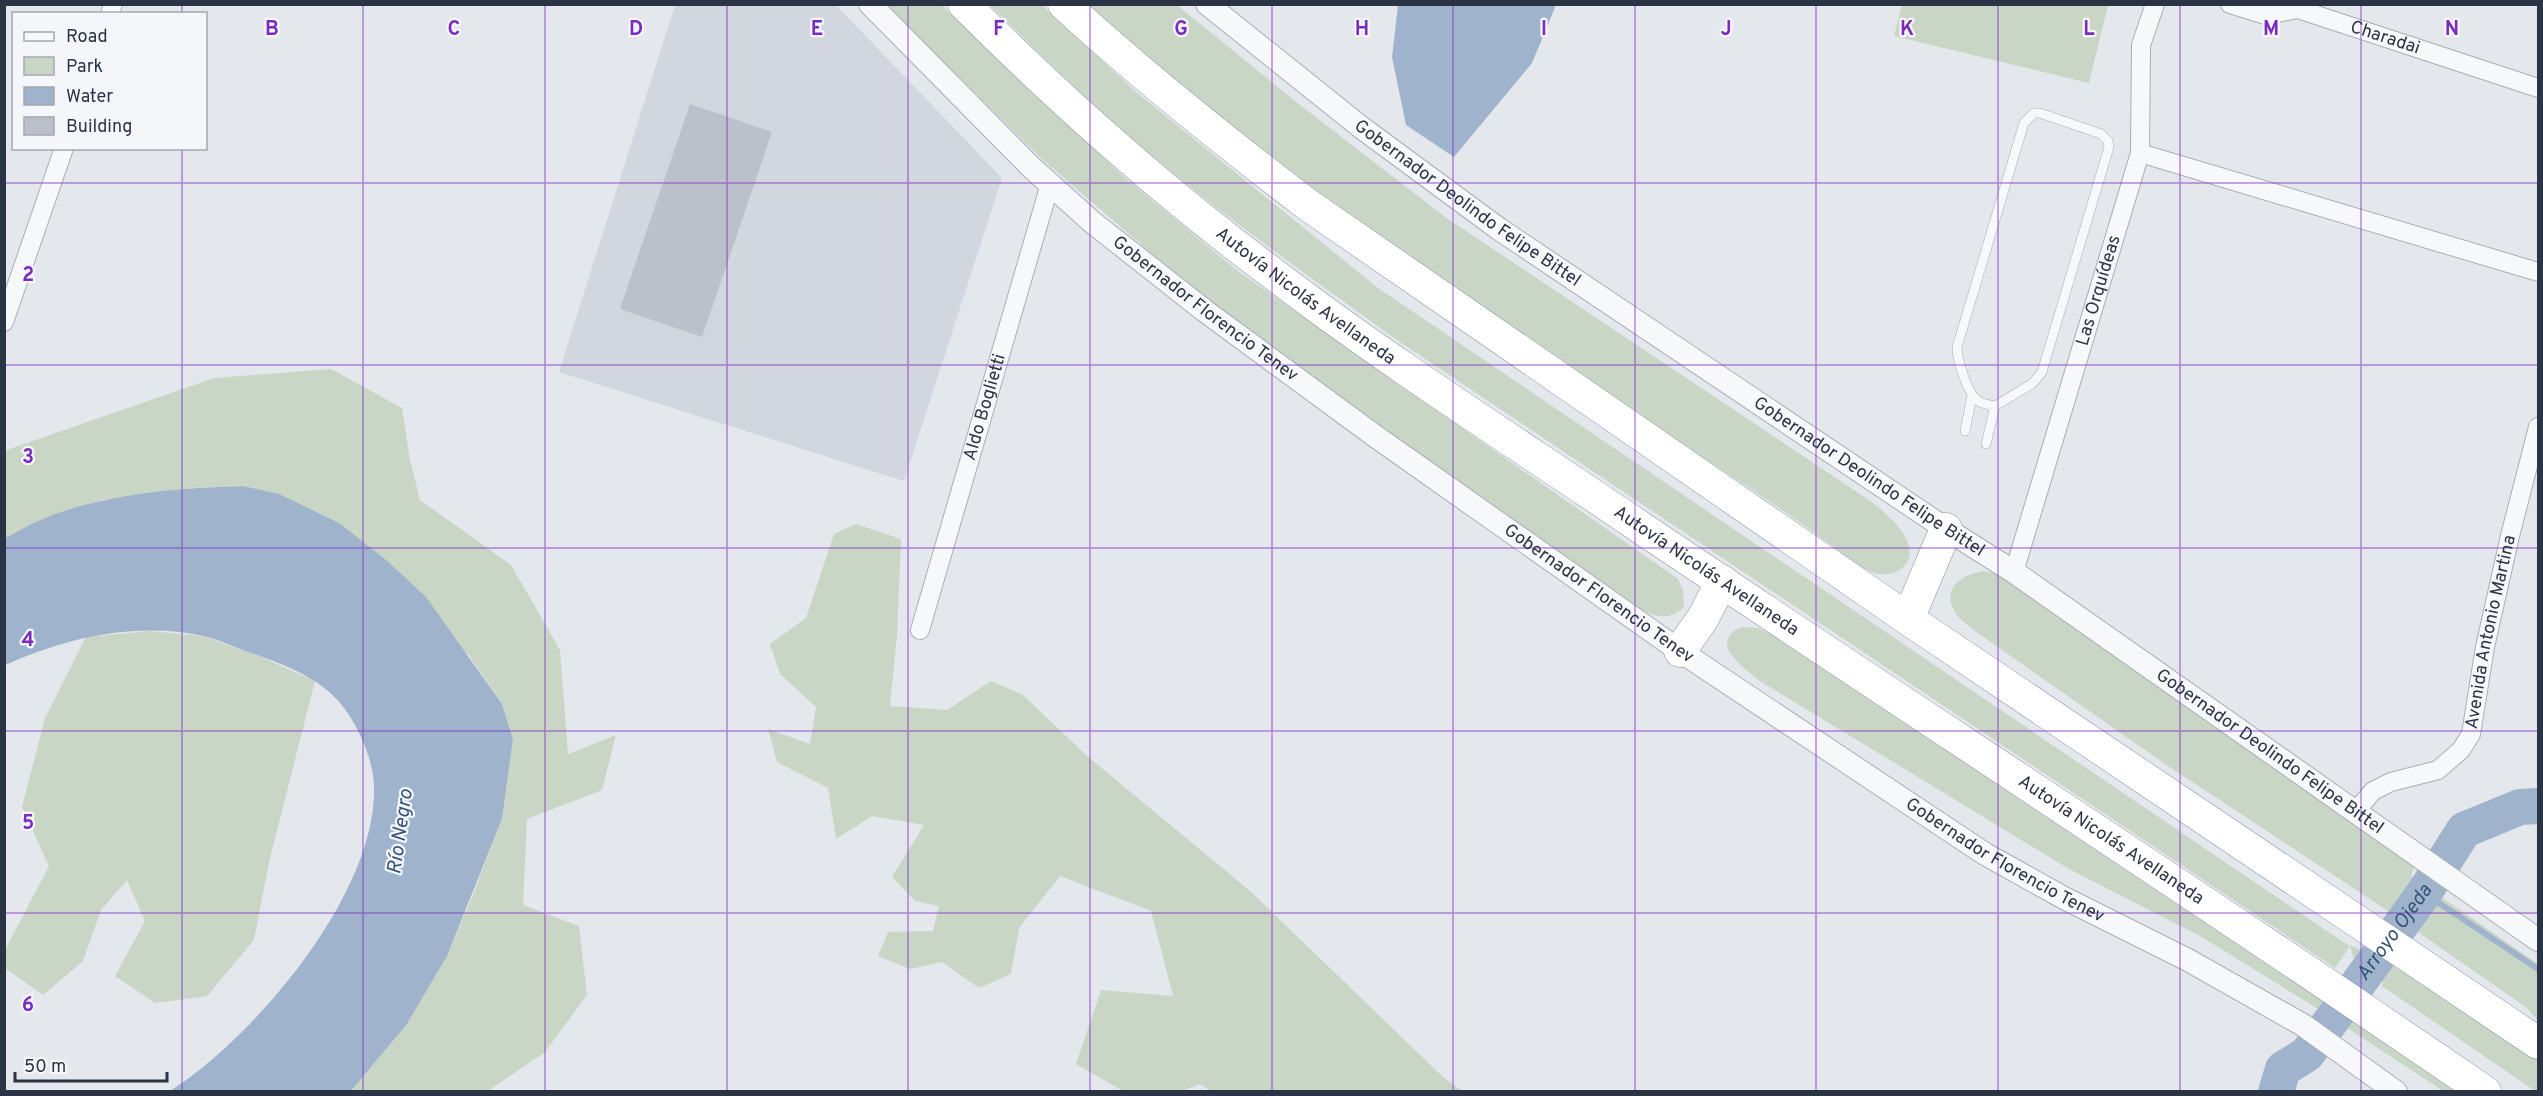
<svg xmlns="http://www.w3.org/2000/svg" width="2543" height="1096" viewBox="0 0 2543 1096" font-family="Overpass,sans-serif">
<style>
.built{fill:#d2d6de}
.green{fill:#c9d6c5}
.water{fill:#9fb4cc}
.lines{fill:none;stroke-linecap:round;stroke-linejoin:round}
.stream{stroke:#9fb4cc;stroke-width:6}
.river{stroke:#9fb4cc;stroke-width:36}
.building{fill:#bbc0ca}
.service-casing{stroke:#a9aeb7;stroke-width:10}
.minor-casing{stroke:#a9aeb7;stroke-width:20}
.tertiary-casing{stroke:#a9aeb7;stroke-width:24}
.trunk-casing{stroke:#8b94a3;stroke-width:33}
.service{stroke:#f7f8fa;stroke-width:9}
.minor{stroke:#f7f8fa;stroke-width:18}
.tertiary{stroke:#f7f8fa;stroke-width:22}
.trunk{stroke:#fff;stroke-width:32}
.grid{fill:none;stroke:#7b2cbf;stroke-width:1.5;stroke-opacity:0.55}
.labels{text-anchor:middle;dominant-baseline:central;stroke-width:4.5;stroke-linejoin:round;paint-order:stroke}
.street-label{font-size:18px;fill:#2b3445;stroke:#f4f6f9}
.water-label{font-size:20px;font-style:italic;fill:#34527a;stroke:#f4f6f9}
.grid-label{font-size:20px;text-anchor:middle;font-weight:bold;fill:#7b2cbf;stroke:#f4f6f9;stroke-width:4.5;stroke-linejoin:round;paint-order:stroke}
</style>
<rect width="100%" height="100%" fill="#e4e7ec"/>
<path class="built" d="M 675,5 L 836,5 L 1002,178 L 904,481 L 559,372 Z"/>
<path class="green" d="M 886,5 L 942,5 L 1125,178 L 1239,272 L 1678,579 L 1683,590 L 1684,607 C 1662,630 1633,604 1612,592 L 1242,325 L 1166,266 L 1043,160 Z
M 990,5 L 1042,5 L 1136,92 L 1378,288 L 2346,944 L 2396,963 L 2538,1055 L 2538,1091 L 2535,1091 L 2382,986 L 2383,982 L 2355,964 L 2350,946 L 2335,968 L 1394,338 C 1314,280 1233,223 1157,160 C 1098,111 1044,58 990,5 Z
M 1085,5 L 1177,5 L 1295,101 L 1445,217 L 1869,500 C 1885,512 1928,547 1901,569 C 1894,574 1884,576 1875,573 C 1860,569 1846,556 1834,547 C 1712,457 1579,383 1455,295 C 1386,246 1315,195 1248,143 C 1192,99 1139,50 1085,5 Z
M 1902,5 L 1902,4 L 2108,5 L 2089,83 L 1894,36 Z
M 331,369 L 402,408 L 410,460 L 420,500 L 511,565 L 560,650 L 568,754 L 616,735 L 602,790 L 527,819 L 523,905 L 579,926 L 587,995 L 545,1052 L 488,1091 L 351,1091 L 407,1024 L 447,956 L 472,897 L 502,819 L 513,739 L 502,704 L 468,654 L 243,486 L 192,488 L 103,500 L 54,515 L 5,538 L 4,451 L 214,378 Z
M 856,524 L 901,539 L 897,635 L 890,706 L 947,710 L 991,681 L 1023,695 L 1087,756 L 1249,890 L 1443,1077 L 1462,1091 L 1212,1092 L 1200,1084 L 1182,1091 L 1123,1091 L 1076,1064 L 1101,990 L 1173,996 L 1151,911 L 1060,876 L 1019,928 L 1011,974 L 979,988 L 942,962 L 910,969 L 878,956 L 888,932 L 933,931 L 939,906 L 915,901 L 892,877 L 924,825 L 872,816 L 836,839 L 828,788 L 777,762 L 768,729 L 810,744 L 816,707 L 780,674 L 770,644 L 806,618 L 834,534 Z
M 1984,571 L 2000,575 L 2416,864 L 2411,876 L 2538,964 L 2538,1021 L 2527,1008 L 2379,905 L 2168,766 L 1972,629 C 1967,624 1958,618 1955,612 C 1940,587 1964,574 1984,571 Z
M 1742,627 L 1759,628 L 1772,635 L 2330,1002 L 2328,1005 L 2357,1024 L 2360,1021 L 2457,1091 L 2443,1091 L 2323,1012 L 2200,936 L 2069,869 L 1760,681 C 1744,668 1706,642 1742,627 Z
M 149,631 L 203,636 L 259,656 L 315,681 L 269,862 L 254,940 L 207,996 L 155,1003 L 115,976 L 145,921 L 127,880 L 101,910 L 83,961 L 43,995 L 5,968 L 5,950 L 49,866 L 22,807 L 45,718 L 86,637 Z"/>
<path class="water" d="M 1398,5 L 1556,5 L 1532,63 L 1454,157 L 1406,125 L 1392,57 Z
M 243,486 L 279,494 L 339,523 L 386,560 L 426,597 L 502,704 L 513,739 L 502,819 L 447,956 L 407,1024 L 351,1091 L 170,1091 C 255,1037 378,892 374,785 C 373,758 357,723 340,703 C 318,676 277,662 245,651 C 232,646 217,639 203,636 C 136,621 65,638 5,665 L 5,538 C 21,530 38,520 55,514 C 115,493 180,488 243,486 Z"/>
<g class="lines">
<path class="stream" d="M 2424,893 L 2538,969"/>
<path class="river" id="s1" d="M 2276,1092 L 2283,1069 L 2307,1054 L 2424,893 L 2464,830 L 2520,807 L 2538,806"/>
</g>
<path class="building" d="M 690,104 L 772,132 L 702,337 L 620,309 Z"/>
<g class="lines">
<g class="service-casing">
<path id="service" d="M 2034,113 L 2040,113 L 2101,134 L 2108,141 L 2109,147 L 2042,372 L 2033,383 L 1995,406 C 1989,405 1982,404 1977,400 C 1967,392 1957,360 1957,347 L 2024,123 Z
M 1965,431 L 1972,396
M 1986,444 L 1995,406"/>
</g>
<g class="minor-casing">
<g id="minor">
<path id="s2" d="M 2230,4 L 2265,15 L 2298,9 L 2538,88"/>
<path d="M 110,14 L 113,4"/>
<path d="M 2140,153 L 2538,272"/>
<path d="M 4,322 L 64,148"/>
<path id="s3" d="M 2014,572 L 2140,153 L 2141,45 L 2155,4"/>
<path id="s4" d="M 920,630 L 1050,184"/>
<path id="s5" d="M 2356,811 L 2373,791 L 2391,782 L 2438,770 L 2461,750 L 2471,734 L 2485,647 L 2510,536 L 2538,427"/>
</g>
</g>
<g class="tertiary-casing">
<g id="tertiary">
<path id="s6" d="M 870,4 L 1032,168 L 1092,222 L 1205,311 L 1375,436 L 1680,651 L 1985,854 L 2064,898 L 2188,960 L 2303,1025 L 2396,1092"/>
<path id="s7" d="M 1207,4 L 1362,128 L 1499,229 L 1946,529 L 2014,572 L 2538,940"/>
</g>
</g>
<g class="trunk-casing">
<g id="trunk">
<path id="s8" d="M 964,4 C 1061,101 1166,194 1276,276 C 1393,365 1518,444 1640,527 C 1921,716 2206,900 2485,1092"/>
<path d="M 1064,4 C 1142,76 1224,141 1308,205 L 1908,619 L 2538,1043"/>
<path d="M 1908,619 L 1946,529"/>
<path d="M 1680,651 L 1703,618 L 1722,581"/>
</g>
</g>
<use href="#service" class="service"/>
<use href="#minor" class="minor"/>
<use href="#tertiary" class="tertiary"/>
<use href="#trunk" class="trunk"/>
</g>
<path class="grid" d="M 182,4 L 182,14M 363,4 L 363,1092M 545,4 L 545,1092M 727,4 L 727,1092M 908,4 L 908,1092M 1090,4 L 1090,1092M 1272,4 L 1272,1092M 1453,4 L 1453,1092M 1635,4 L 1635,1092M 1816,4 L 1816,1092M 1998,4 L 1998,1092M 2180,4 L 2180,1092M 2361,4 L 2361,1092M 182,148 L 182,1092M 4,183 L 2538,183M 4,365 L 2538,365M 4,548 L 2538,548M 4,731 L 2538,731M 4,913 L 2538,913"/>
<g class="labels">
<g class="street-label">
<text stroke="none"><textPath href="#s2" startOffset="162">Charadai</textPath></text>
<text stroke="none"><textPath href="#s7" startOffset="328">Gobernador Deolindo Felipe Bittel</textPath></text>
<text stroke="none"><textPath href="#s3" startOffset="294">Las Orquídeas</textPath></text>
<text stroke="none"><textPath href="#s8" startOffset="450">Autovía Nicolás Avellaneda</textPath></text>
<text stroke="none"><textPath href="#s6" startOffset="454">Gobernador Florencio Tenev</textPath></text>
<text stroke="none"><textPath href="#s4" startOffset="232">Aldo Boglietti</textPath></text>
<text stroke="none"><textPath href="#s7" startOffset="814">Gobernador Deolindo Felipe Bittel</textPath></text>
<text stroke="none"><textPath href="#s8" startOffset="936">Autovía Nicolás Avellaneda</textPath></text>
<text stroke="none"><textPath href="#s6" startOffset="940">Gobernador Florencio Tenev</textPath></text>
<text stroke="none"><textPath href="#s5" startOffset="248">Avenida Antonio Martina</textPath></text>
<text stroke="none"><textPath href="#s7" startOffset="1300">Gobernador Deolindo Felipe Bittel</textPath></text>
<text stroke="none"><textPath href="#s8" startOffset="1422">Autovía Nicolás Avellaneda</textPath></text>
<text stroke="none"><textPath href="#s6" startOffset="1426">Gobernador Florencio Tenev</textPath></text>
</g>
<g class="water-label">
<text transform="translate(401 832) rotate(-82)">Río Negro</text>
<text stroke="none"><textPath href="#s1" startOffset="202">Arroyo Ojeda</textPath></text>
</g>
</g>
<g class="grid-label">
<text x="272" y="35">B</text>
<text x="454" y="35">C</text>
<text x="636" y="35">D</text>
<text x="817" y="35">E</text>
<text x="999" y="35">F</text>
<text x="1181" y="35">G</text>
<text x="1362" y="35">H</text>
<text x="1544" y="35">I</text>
<text x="1726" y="35">J</text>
<text x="1907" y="35">K</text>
<text x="2089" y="35">L</text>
<text x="2271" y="35">M</text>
<text x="2452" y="35">N</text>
<text x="28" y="281">2</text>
<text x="28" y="463">3</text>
<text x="28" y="646">4</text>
<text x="28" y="829">5</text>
<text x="28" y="1011">6</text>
</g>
<rect width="2543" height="1096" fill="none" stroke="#2b3445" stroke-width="12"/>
<rect x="12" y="12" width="195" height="138" fill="#f4f6f9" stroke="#a4a8b1" stroke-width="1.5"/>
<rect x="24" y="32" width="30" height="9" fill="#f7f8fa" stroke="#a4a8b1" stroke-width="1.5"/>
<text x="66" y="42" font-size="18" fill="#2b3445">Road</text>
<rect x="24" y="57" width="30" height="18" fill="#c9d6c5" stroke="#a4a8b1" stroke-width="1.5"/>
<text x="66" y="72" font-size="18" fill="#2b3445">Park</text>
<rect x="24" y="87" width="30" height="18" fill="#9fb4cc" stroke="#a4a8b1" stroke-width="1.5"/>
<text x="66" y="102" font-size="18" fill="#2b3445">Water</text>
<rect x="24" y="117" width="30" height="18" fill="#bbc0ca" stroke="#a4a8b1" stroke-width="1.5"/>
<text x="66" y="132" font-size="18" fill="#2b3445">Building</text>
<path d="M15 1072v9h152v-9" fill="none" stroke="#2b3445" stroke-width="3"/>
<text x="24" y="1072" font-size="18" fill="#2b3445" stroke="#f4f6f9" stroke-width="4.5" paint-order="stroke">50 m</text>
</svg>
